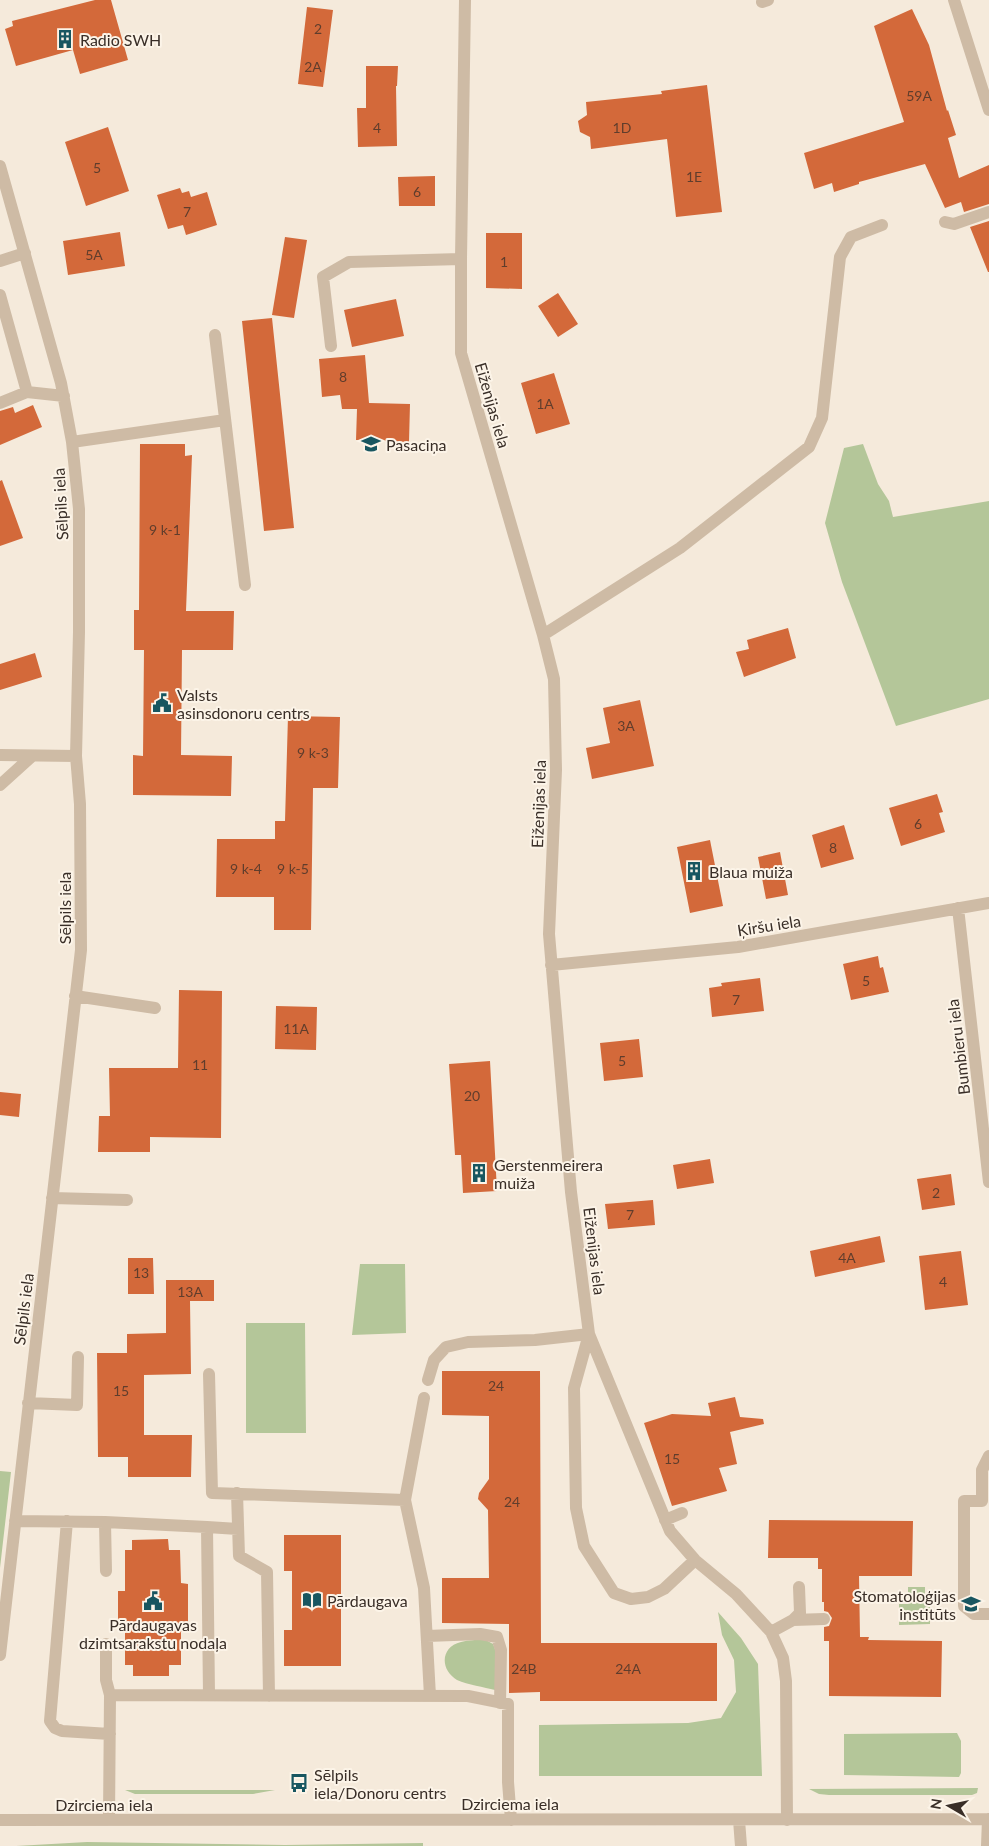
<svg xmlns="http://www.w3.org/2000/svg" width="989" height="1846" viewBox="0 0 989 1846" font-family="Lato,sans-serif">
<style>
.green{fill:#b4c699}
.building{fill:#d3693a}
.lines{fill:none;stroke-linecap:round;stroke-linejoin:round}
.minor{stroke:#cebba5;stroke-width:12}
.labels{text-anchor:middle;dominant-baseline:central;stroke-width:4;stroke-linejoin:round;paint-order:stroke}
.number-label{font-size:14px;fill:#603d2c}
.poi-label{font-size:16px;fill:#392e27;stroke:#fcf4e8;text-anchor:start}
.street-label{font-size:16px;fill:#392e27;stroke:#fcf4e8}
</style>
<rect width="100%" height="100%" fill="#f5eadb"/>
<path class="green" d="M 863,444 L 878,484 L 889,501 L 893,517 L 989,501 L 989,699 L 896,726 L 842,582 L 825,523 L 844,448 Z
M 360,1264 L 405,1264 L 406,1333 L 352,1335 Z
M 246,1323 L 305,1323 L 306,1433 L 246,1433 Z
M 0,1471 L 11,1472 L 0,1568 Z
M 908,1587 L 925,1587 L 925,1599 L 930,1599 L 930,1624 L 899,1625 L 899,1604 L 908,1604 Z
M 718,1612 L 741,1638 L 758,1664 L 762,1776 L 539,1776 L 539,1725 L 688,1723 L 721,1718 L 736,1692 L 734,1660 L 722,1635 Z
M 484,1639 L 493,1644 L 495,1649 L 495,1690 C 484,1687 468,1685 457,1680 C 440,1670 440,1647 461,1642 C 468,1640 477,1640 484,1639 Z
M 957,1733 L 961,1741 L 961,1773 L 959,1777 L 844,1775 L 844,1734 Z
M 978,1788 L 977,1793 L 972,1795 L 829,1795 L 819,1794 L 809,1789 Z
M 125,1790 L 275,1790 L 253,1794 L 135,1794 Z
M 87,1842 L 285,1845 L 423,1843 L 423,1846 L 16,1846 Z"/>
<path class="building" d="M 95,0 L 111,0 L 128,60 L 80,74 L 73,50 L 16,66 L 5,29 L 13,26 L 12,21 Z
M 307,7 L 333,10 L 323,87 L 298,84 Z
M 912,9 L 929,45 L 947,111 L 948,110 L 956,135 L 948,138 L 959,178 L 989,165 L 989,204 L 964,212 L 961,202 L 945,208 L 925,164 L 859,182 L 859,184 L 834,192 L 832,183 L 814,189 L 804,153 L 904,122 L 874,26 Z
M 366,66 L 398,66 L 397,86 L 396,86 L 397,146 L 358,147 L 357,108 L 366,108 Z
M 707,85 L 722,212 L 676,217 L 667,139 L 591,149 L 590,137 L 580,132 L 578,121 L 587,115 L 586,102 L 662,94 L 661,91 Z
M 108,127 L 129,191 L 86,206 L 65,142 Z
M 435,176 L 435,206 L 399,206 L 398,177 Z
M 180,188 L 182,193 L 189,191 L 191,197 L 207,192 L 217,225 L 186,235 L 183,225 L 168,229 L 157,195 Z
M 989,221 L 989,272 L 988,272 L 970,227 Z
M 120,232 L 125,266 L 68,275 L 63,241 Z
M 486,233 L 522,233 L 522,289 L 486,288 Z
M 285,237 L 307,240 L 294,318 L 272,315 Z
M 558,293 L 578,324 L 558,337 L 538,306 Z
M 396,299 L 404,336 L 352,347 L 344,310 Z
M 272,318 L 294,528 L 264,531 L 242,321 Z
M 365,355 L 369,403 L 410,404 L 409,442 L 356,440 L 357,409 L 342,409 L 340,395 L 322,397 L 319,359 Z
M 554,373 L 570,424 L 536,434 L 521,383 Z
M 33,405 L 42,427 L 0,445 L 0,411 L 13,407 L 15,413 Z
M 140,444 L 185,444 L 185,456 L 192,455 L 186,611 L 234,611 L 233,650 L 182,650 L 181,755 L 232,756 L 231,796 L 133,795 L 133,755 L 143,756 L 144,650 L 134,650 L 134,610 L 139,610 Z
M 2,480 L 23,538 L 0,546 L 0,481 Z
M 788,628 L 796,658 L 744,677 L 736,652 L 749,649 L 747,640 Z
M 35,653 L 42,677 L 0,690 L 0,664 Z
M 640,700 L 654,766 L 592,779 L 586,748 L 610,743 L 603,708 Z
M 288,716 L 340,717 L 338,788 L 313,788 L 311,930 L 274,930 L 274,897 L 216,897 L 217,839 L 275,839 L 275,821 L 285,821 Z
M 937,794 L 943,812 L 939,813 L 945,832 L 901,846 L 889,808 Z
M 844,825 L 854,859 L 821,868 L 812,835 Z
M 710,840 L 723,906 L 690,913 L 677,847 Z
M 780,852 L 788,895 L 766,899 L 758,857 Z
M 878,956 L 880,968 L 883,967 L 889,992 L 851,1000 L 843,964 Z
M 760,978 L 764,1011 L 712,1017 L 709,988 L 722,986 L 721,983 Z
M 179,990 L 222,991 L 221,1138 L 150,1137 L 150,1152 L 98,1152 L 99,1116 L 110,1116 L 109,1068 L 178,1068 Z
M 276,1006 L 317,1007 L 316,1050 L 275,1049 Z
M 639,1039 L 643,1077 L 604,1081 L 600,1043 Z
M 490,1061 L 497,1191 L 463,1193 L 461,1155 L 455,1155 L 449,1064 Z
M 0,1092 L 21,1094 L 19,1117 L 0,1115 Z
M 710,1159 L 714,1183 L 677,1189 L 673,1165 Z
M 951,1174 L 955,1205 L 922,1210 L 917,1179 Z
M 653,1200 L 655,1225 L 608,1229 L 605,1204 Z
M 880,1236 L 885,1262 L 815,1277 L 810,1251 Z
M 961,1251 L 968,1305 L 925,1310 L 919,1256 Z
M 128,1258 L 153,1258 L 154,1294 L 128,1294 Z
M 166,1280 L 214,1280 L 214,1301 L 190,1301 L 191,1374 L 144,1375 L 144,1435 L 192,1435 L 191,1477 L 128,1477 L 128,1457 L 98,1457 L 97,1353 L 127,1353 L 127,1334 L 166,1333 Z
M 442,1371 L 540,1371 L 541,1643 L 717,1643 L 717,1701 L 540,1701 L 540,1692 L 509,1693 L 509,1624 L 442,1623 L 442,1578 L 489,1578 L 488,1510 L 478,1499 L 479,1493 L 489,1479 L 489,1416 L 442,1415 Z
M 735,1397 L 740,1417 L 763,1419 L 764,1424 L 730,1432 L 737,1464 L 719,1468 L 727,1491 L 672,1506 L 644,1423 L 672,1414 L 711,1416 L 708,1403 Z
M 769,1520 L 913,1521 L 912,1576 L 859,1576 L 860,1637 L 869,1637 L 868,1640 L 942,1641 L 941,1697 L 829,1696 L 829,1641 L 824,1641 L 824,1627 L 829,1626 L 832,1618 L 828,1612 L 824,1611 L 824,1602 L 822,1602 L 822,1569 L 818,1569 L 818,1558 L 768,1558 Z
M 284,1535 L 341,1535 L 341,1666 L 284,1666 L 284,1630 L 292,1630 L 292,1571 L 284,1571 Z
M 168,1539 L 169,1550 L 180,1550 L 181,1583 L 188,1584 L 188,1632 L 181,1632 L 181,1665 L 169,1665 L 169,1676 L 133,1676 L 133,1665 L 125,1665 L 125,1625 L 118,1625 L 118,1591 L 125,1591 L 125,1550 L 132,1550 L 132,1540 Z"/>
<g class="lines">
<path class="minor" d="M 465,0 L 461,259 L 461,353 L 543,635 L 554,679 L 556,770 L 549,934 L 571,1192 L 589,1334 L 670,1531 L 695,1560 L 736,1594 L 771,1632 L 783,1658 L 786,1681 L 787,1820
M 954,0 L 989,110
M 762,2 L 768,0
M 0,166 L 61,383 L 72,442 L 79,509 L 79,632 L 76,756 L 80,804 L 81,950 L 0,1655
M 945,222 L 954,224 L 989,212
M 0,261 L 25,253
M 0,295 L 27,392 L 64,396
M 215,335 L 245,585
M 331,346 L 323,277 L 349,262 L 461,259
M 0,403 L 27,392
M 72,442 L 225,420
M 543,635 L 680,548 L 809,447 L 822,418 L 840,257 L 851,237 L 882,225
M 0,755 L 76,756
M 0,785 L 31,757
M 958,908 L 989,1182
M 551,965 L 738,947 L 989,903
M 75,996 L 155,1008
M 52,1198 L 127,1200
M 589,1334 L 574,1388 L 576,1508 L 584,1546 L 614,1593 L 631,1599 L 648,1597 L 664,1589 L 695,1560
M 209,1374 L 212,1493 L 405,1500 L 424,1588 L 430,1696
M 428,1380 L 434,1360 L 446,1347 L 468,1342 L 535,1340 L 589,1334
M 28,1403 L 77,1405 L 78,1357
M 989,1456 L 982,1470 L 982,1501 L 964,1501 L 964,1606 L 974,1614 L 989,1614
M 237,1493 L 239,1556 L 267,1572 L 269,1696
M 405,1500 L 424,1398
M 665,1520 L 682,1513
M 15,1521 L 105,1522 L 207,1527 L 209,1695
M 67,1521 L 50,1721 L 55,1728 L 62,1731 L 110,1734
M 105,1522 L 106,1571
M 207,1527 L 238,1529
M 793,1620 L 800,1613 L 799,1587
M 771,1632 L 793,1620 L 824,1619
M 427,1636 L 480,1634 L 497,1637 L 501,1650 L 500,1703
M 106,1644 L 106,1680 L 110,1695 L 468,1696 L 508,1704 L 508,1782 L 511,1820
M 0,1820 L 989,1819
M 109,1820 L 110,1695
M 739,1820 L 741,1846
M 987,1846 L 988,1819"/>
</g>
<defs>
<g id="building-bare" transform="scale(1.5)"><path d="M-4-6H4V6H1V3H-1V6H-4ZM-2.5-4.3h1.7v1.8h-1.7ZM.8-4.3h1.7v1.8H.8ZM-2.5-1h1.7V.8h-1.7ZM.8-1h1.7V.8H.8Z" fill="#185660" stroke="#fcf4e8" stroke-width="2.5" paint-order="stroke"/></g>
<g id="school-bare" transform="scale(1.5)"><path d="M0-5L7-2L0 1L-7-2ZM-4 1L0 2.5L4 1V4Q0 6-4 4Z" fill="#185660" stroke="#fcf4e8" stroke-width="2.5" paint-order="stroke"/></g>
<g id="civic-bare" transform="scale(1.5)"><path d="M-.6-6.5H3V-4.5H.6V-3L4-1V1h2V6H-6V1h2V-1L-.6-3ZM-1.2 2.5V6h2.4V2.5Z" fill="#185660" stroke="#fcf4e8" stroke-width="2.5" paint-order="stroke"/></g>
<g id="library-bare" transform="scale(1.5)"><path d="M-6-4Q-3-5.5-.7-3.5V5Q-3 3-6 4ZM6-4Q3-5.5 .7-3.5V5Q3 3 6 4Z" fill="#185660" stroke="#fcf4e8" stroke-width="2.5" paint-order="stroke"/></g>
<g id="university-bare" transform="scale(1.5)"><path d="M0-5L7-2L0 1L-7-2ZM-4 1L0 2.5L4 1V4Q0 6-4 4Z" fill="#185660" stroke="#fcf4e8" stroke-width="2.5" paint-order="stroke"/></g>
<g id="bus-bare" transform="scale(1.5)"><path d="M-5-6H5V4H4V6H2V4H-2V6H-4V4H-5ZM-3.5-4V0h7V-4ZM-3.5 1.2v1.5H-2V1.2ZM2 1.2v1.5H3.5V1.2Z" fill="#185660" stroke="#fcf4e8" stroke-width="2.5" paint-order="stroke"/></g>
</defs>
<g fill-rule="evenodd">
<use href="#building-bare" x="65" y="39"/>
<use href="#school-bare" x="371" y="444"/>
<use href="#civic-bare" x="162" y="703"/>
<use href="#building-bare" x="694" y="871"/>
<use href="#building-bare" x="479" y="1173"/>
<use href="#library-bare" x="312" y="1600"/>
<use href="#civic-bare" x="153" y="1601"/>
<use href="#university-bare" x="971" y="1604"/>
<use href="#bus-bare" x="299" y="1783"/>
</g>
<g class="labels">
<g class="number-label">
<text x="318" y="28">2</text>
<text x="313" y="66">2A</text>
<text x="919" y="95">59A</text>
<text x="377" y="127">4</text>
<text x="622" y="127">1D</text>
<text x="97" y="167">5</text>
<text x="694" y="176">1E</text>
<text x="417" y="191">6</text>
<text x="187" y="211">7</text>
<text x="94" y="254">5A</text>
<text x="504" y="261">1</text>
<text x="343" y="376">8</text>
<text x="545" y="403">1A</text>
<text x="165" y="529">9 k-1</text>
<text x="626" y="725">3A</text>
<text x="313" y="752">9 k-3</text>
<text x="918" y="823">6</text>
<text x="833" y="847">8</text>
<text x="246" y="868">9 k-4</text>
<text x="293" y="868">9 k-5</text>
<text x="866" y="980">5</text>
<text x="736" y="999">7</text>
<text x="296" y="1028">11A</text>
<text x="622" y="1060">5</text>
<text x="200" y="1064">11</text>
<text x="472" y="1095">20</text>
<text x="936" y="1192">2</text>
<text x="630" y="1214">7</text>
<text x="847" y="1257">4A</text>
<text x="141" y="1272">13</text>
<text x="943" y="1281">4</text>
<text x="190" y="1291">13A</text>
<text x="496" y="1385">24</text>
<text x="121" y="1390">15</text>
<text x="672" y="1458">15</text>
<text x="512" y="1501">24</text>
<text x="524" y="1668">24B</text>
<text x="628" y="1668">24A</text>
</g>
<g class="poi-label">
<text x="80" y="39">Radio SWH</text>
<text x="386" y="444">Pasaciņa</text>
<text x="177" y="694">Valsts<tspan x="177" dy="18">asinsdonoru centrs</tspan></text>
<text x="709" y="871">Blaua muiža</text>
<text x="494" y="1164">Gerstenmeirera<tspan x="494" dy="18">muiža</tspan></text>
<text x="956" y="1595" text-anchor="end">Stomatoloģijas<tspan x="956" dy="18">institūts</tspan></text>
<text x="327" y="1600">Pārdaugava</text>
<text x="153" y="1624" text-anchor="middle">Pārdaugavas<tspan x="153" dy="18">dzimtsarakstu nodaļa</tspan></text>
<text x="314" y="1774">Sēlpils<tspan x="314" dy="18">iela/Donoru centrs</tspan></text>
</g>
<g class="street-label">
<text transform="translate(493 405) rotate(74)">Eiženijas iela</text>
<text transform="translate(60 504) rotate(-93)">Sēlpils iela</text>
<text transform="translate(538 804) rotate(-88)">Eiženijas iela</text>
<text transform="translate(64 908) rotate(-90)">Sēlpils iela</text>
<text transform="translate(769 925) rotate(-9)">Ķiršu iela</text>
<text transform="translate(958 1047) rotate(-97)">Bumbieru iela</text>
<text transform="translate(595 1251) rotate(83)">Eiženijas iela</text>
<text transform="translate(23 1309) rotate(-83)">Sēlpils iela</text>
<text x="510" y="1803">Dzirciema iela</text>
<text x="104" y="1804">Dzirciema iela</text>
</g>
</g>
<g transform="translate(949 1806) rotate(279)" stroke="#fcf4e8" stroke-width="4" paint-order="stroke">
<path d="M0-4L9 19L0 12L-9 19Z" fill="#392e27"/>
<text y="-8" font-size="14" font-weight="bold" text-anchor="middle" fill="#392e27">N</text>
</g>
</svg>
